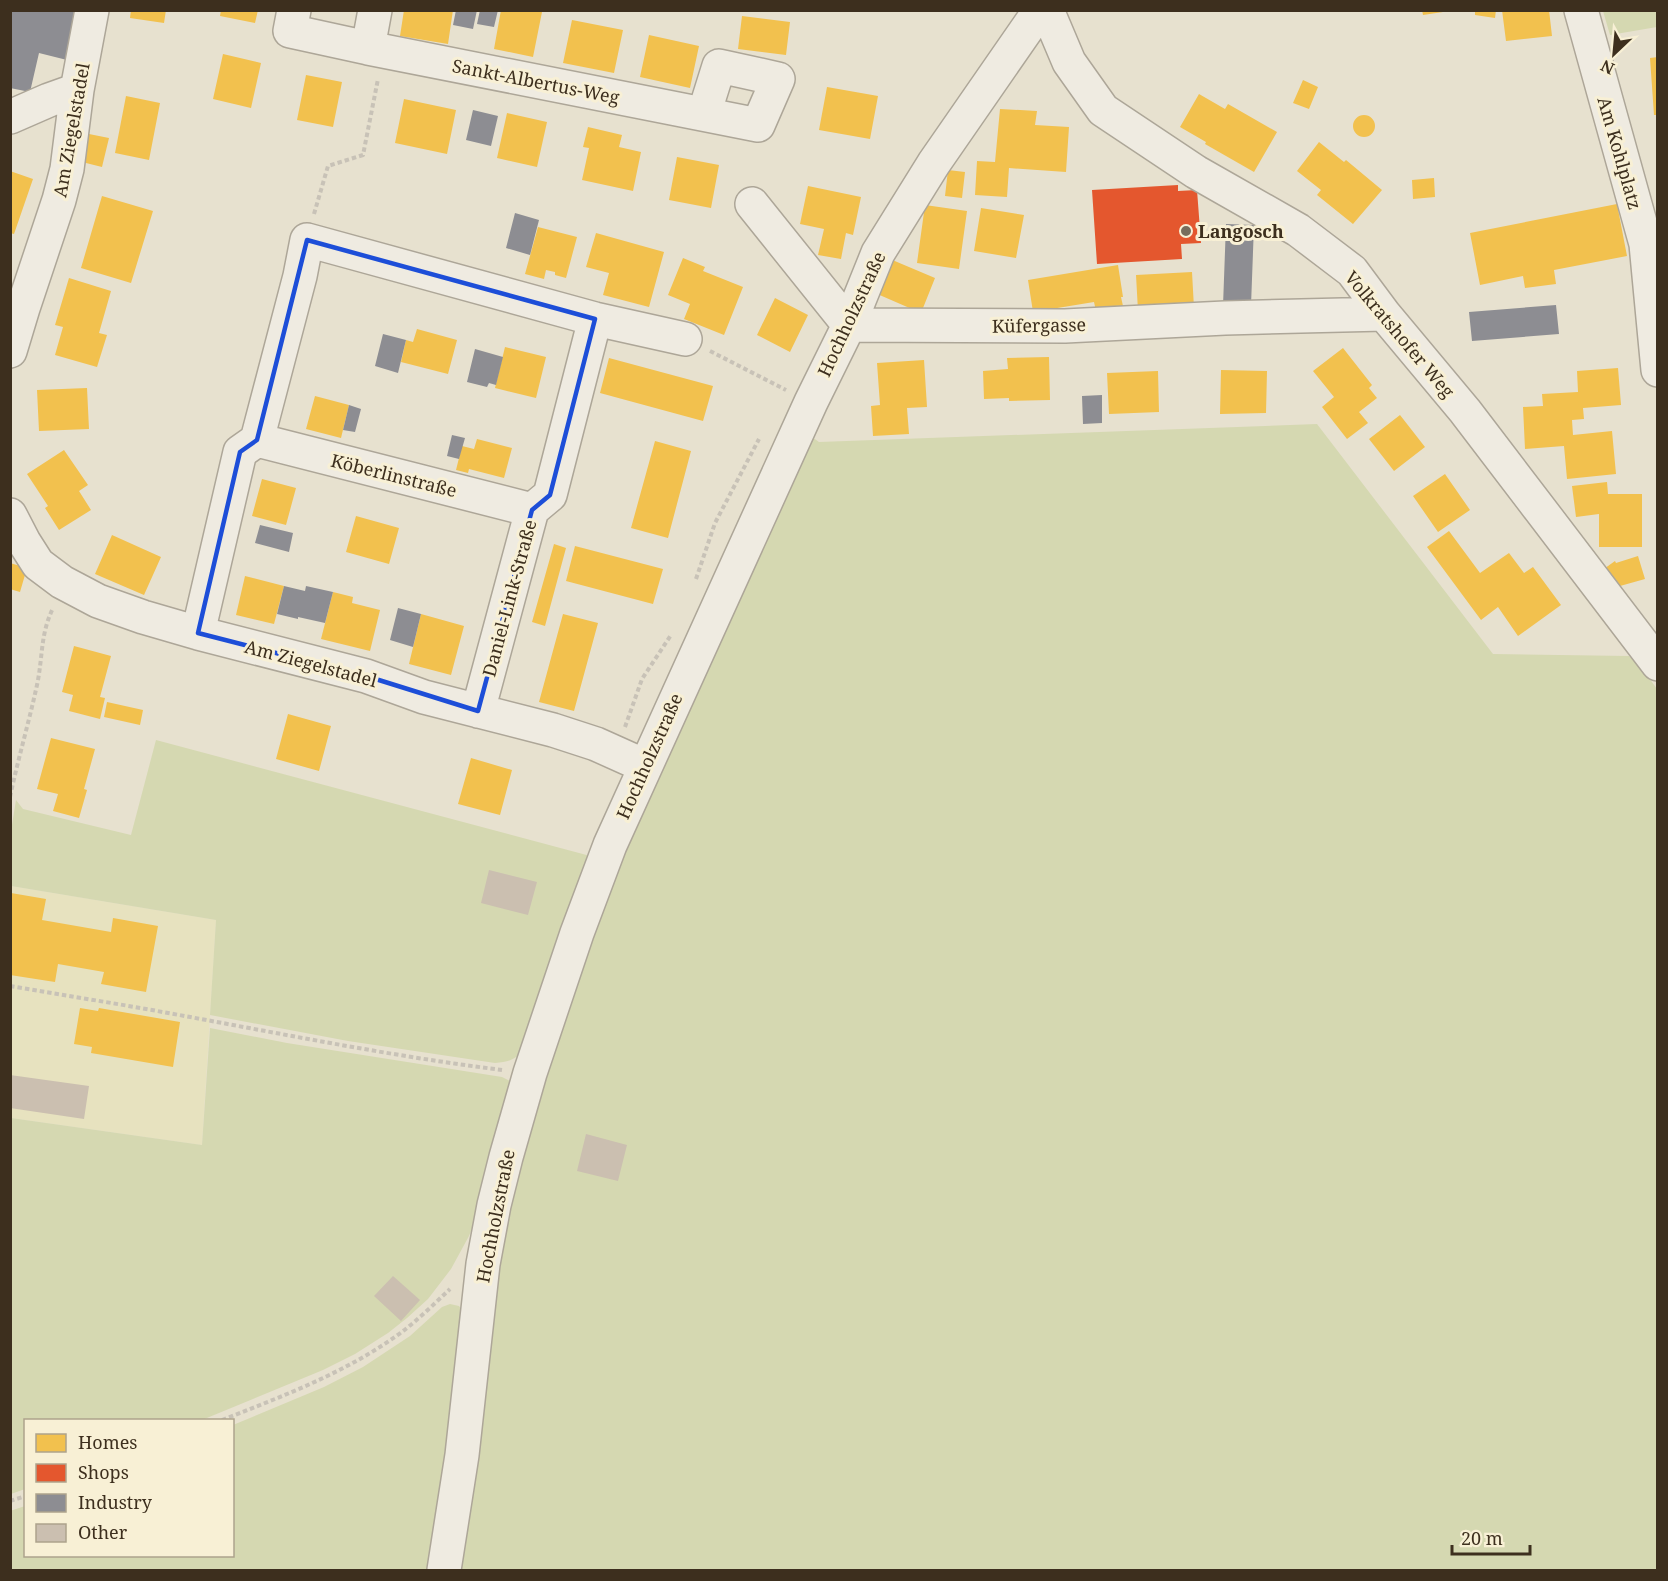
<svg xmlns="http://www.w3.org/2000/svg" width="1668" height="1581" viewBox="0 0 1668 1581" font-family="'Noto Serif',serif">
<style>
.farmland{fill:#e7e2bf}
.green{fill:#d5d8b1}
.homes{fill:#f2c14e}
.shops{fill:#e4572e}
.industry{fill:#8d8d92}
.building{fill:#cbbfb0}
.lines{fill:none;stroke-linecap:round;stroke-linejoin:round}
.minor-casing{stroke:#ada698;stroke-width:36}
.path{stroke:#c8c2b7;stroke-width:4;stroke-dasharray:4.5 3;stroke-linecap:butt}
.minor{stroke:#efebe1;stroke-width:33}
.marked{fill:none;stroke:#1d4ed8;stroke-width:4.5;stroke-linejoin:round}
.poi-dot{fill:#786d5c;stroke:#f8f0d5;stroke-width:2}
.labels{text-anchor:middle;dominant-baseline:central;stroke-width:6;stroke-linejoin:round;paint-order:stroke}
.street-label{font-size:18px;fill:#3d2f1e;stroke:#f8f0d5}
.poi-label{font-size:18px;font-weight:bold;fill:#3d2f1e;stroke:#f8f0d5;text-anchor:start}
</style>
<rect width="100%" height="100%" fill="#e7e1cf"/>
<path class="farmland" d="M 11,886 L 216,920 L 202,1145 L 11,1118 Z"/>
<path class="green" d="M 1603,11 L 1657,11 L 1657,27 L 1610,35 Z
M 1317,424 L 1493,654 L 1629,656 L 1644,671 L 1657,689 L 1657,1570 L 456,1570 L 490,1292 L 511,1184 L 612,873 L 812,437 L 819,442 Z
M 156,740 L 594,857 L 524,1050 C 515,1060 508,1062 495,1063 L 348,1041 L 210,1015 L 216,920 L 11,886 L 11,831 L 16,800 L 23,809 L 131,835 Z
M 210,1028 L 287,1043 L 502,1077 L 512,1082 L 481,1205 L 469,1236 L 451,1269 L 428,1299 L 407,1318 L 388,1333 L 355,1354 L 323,1370 L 202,1420 L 26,1420 L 25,1489 L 11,1494 L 11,1118 L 202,1145 Z
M 450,1304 L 459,1306 L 463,1312 L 432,1570 L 11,1570 L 10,1511 L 25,1506 L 26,1556 L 232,1556 L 233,1425 L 324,1387 L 363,1367 L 410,1336 L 442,1307 Z"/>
<path class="homes" d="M 131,10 L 166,10 L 164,23 L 130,18 Z
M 221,10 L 258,10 L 255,23 L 220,16 Z
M 404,10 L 453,10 L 448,44 L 400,36 Z
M 501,10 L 532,10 L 542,12 L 533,57 L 494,49 Z
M 1422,10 L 1442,10 L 1443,12 L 1423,15 Z
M 1475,10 L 1496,10 L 1495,18 L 1475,15 Z
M 1502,10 L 1549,10 L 1552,36 L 1506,41 Z
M 742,16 L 790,22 L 786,55 L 738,49 Z
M 572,20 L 623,30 L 614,73 L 563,63 Z
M 649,35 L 699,46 L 690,88 L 640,77 Z
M 223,54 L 261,63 L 251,108 L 213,99 Z
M 1658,57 L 1658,115 L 1654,115 L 1650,58 Z
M 306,75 L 342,82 L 333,127 L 297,120 Z
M 1303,80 L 1318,87 L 1309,109 L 1293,103 Z
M 827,87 L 878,96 L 870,139 L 819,130 Z
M 1199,94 L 1225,109 L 1228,104 L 1277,132 L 1254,172 L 1205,144 L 1206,142 L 1180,127 Z
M 126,96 L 160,103 L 149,160 L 115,153 Z
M 404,99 L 456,110 L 447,154 L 395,143 Z
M 1000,109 L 1037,111 L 1035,125 L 1069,127 L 1066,172 L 1009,168 L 1007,197 L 975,195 L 977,161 L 995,162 Z
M 507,113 L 547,122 L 537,167 L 497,158 Z
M1353 126a11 11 0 1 1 22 0a11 11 0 1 1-22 0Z
M 588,127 L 622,135 L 619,147 L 641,152 L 633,191 L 582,180 L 589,148 L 583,147 Z
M 84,133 L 109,138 L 102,167 L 78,161 Z
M 1319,142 L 1344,162 L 1346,160 L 1382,190 L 1353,224 L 1317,195 L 1321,190 L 1297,171 Z
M 677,157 L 719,165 L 711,208 L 669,200 Z
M 948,170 L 965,172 L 962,198 L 945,196 Z
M 10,171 L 33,179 L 14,234 L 10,233 Z
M 1434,178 L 1435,197 L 1413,199 L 1412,180 Z
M 808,186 L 861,197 L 853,235 L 846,233 L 841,259 L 818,255 L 824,229 L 800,224 Z
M 102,196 L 153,211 L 131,283 L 81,268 Z
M 1617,204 L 1627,256 L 1554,270 L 1556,284 L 1525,288 L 1523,276 L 1480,285 L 1470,233 Z
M 925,205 L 967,211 L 959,269 L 917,263 Z
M 981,208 L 1024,215 L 1016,258 L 974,251 Z
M 538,227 L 577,237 L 566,278 L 555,275 L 555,272 L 546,270 L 544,279 L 525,274 Z
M 596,233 L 664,252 L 649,307 L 603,295 L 609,273 L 586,267 Z
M 683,258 L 705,267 L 703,271 L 743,287 L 724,335 L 684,319 L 690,304 L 668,295 Z
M 890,259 L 935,278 L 921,313 L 875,293 Z
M 1118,265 L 1123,297 L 1121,297 L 1123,306 L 1096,311 L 1094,302 L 1033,312 L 1028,280 Z
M 1192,272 L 1194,308 L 1138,311 L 1136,275 Z
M 69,278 L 111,291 L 99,333 L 107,335 L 97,367 L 55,355 L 63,327 L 55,325 Z
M 775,298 L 808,315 L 790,352 L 757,335 Z
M 417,329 L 457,340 L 448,374 L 401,362 L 406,340 L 413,342 Z
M 505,347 L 546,357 L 536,398 L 495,388 Z
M 1343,348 L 1372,385 L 1369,388 L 1377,398 L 1359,412 L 1368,423 L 1347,439 L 1322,407 L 1334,397 L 1313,371 Z
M 1049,357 L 1050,400 L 1009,401 L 1009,398 L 984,399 L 983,371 L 1008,369 L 1007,358 Z
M 609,358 L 713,386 L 703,421 L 600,393 Z
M 924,360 L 927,407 L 907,408 L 909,434 L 873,436 L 871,406 L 880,405 L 877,363 Z
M 1618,368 L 1621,405 L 1583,408 L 1584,419 L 1572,420 L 1573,435 L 1612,431 L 1616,474 L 1567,479 L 1564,446 L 1525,449 L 1523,407 L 1543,406 L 1542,394 L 1578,392 L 1577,371 Z
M 1221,370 L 1267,371 L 1266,413 L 1220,414 Z
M 1158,371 L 1159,412 L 1109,414 L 1107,373 Z
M 87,388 L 89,429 L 39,431 L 37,390 Z
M 315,396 L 349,405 L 341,438 L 306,429 Z
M 1400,415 L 1425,447 L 1394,471 L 1369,439 Z
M 477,439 L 512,448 L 504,478 L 469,469 L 468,473 L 456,470 L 462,446 L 474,449 Z
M 655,441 L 691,451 L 668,538 L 631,528 Z
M 64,450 L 88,485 L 79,491 L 91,510 L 59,530 L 45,508 L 48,506 L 27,474 Z
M 1445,474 L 1470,510 L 1438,532 L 1413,496 Z
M 262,479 L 296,488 L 286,525 L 252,516 Z
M 1607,482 L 1608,494 L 1642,494 L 1642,547 L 1599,547 L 1599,514 L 1576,517 L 1572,486 Z
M 356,516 L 399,528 L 389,564 L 346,552 Z
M 1449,531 L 1480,573 L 1509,553 L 1524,573 L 1533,567 L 1561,605 L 1518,636 L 1498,607 L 1481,620 L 1427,547 Z
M 112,535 L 161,557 L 144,595 L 95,574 Z
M 554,544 L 566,548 L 545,626 L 532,622 Z
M 575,546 L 663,569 L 653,604 L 566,581 Z
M 1638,556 L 1645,579 L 1620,586 L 1614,590 L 1601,571 L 1615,561 L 1616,563 Z
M 10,563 L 27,568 L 20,592 L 10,589 Z
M 245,576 L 284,586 L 274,624 L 236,615 Z
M 333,592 L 353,597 L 352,603 L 380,610 L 370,651 L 321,639 Z
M 421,614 L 464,626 L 451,675 L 409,664 Z
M 563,614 L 598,623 L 574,711 L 539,702 Z
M 74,646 L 111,656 L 100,697 L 105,698 L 100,719 L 69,711 L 73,695 L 62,692 Z
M 107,702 L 143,710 L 140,725 L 104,717 Z
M 288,714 L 331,726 L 319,771 L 276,759 Z
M 51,738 L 95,749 L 84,789 L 87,790 L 79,818 L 53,811 L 58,794 L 37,789 Z
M 471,758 L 512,770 L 500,815 L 458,804 Z
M 11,893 L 46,899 L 42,920 L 111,932 L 113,918 L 158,926 L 146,992 L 101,984 L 104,972 L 58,964 L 55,982 L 10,975 Z
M 80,1008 L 98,1011 L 99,1008 L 180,1022 L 173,1067 L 91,1053 L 92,1047 L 74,1044 Z"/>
<path class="shops" d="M 1178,185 L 1178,191 L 1197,190 L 1201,243 L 1181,244 L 1182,259 L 1097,264 L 1092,190 Z"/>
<path class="industry" d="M 10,10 L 76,10 L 67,60 L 39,53 L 30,92 L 10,88 Z
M 456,10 L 477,10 L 473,29 L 453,25 Z
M 480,10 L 498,10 L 494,27 L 477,24 Z
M 473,110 L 498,116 L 491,146 L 466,140 Z
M 515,213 L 539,220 L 530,255 L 506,248 Z
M 1226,224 L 1254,225 L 1251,306 L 1223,306 Z
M 1556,305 L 1559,334 L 1472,341 L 1469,312 Z
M 383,334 L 406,340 L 398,373 L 375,366 Z
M 475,349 L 503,357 L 496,385 L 489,383 L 487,387 L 467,382 Z
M 1102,395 L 1102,423 L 1083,424 L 1082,396 Z
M 349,405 L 361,409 L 355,432 L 343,430 Z
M 452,435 L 465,438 L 459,459 L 447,456 Z
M 260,525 L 293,533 L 289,552 L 255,543 Z
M 284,586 L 305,591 L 306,586 L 333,592 L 325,623 L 298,617 L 298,619 L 277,614 Z
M 398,608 L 421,614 L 413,647 L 390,640 Z"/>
<path class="building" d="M 489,870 L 537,882 L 528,915 L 481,903 Z
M 10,1075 L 89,1086 L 84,1119 L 10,1108 Z
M 586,1134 L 627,1145 L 618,1181 L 577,1171 Z
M 393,1276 L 420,1300 L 401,1321 L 374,1296 Z"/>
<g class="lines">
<g class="minor-casing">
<path id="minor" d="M 294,10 L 290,31 L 368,48
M 375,10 L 368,48 L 758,125 L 778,79 L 719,66 L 704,114
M 1047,10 L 1069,62 L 1103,110 L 1196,172 L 1298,230 L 1352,271 L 1384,314 L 1465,411 L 1658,664
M 1581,10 L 1646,244 L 1658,370
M 10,117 L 49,100 L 77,90
M 752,204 L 849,325 L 1065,326 L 1225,318 L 1384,314
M 10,351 L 23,308 L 59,200 L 67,169 L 77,90 L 92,10
M 257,440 L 532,510
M 10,515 L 24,542 L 38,564 L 62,582 L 98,601 L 143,617 L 198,633 L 366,676 L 424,697 L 553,730 L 596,744 L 645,766
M 198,633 L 240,452 L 257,440 L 300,276 L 307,240 L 595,319 L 685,339
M 478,711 L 532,510 L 550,495 L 595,319
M 444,1570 L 462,1455 L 483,1264 L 494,1205 L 506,1157 L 530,1073 L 577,933 L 610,845 L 811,402 L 849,325 L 878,253 L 934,163 L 1040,10"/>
</g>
<path class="path" d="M 314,214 L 328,166 L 363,155 L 378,79
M 710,351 L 786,390
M 696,579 L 715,523 L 759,439
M 625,727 L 642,679 L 671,635
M 10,797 C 18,759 29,722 37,685 C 43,657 40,635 53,608
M 10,986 C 56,994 101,1001 146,1009 C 264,1030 382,1055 502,1070
M 222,1420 C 283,1396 345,1373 399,1334 C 417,1321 434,1304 450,1289
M 10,1501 L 26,1496"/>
<use href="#minor" class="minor"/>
</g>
<path class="marked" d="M 307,240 L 595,319 L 550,495 L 532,510 L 478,711 L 366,676 L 198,633 L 240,452 L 257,440 Z"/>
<circle class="poi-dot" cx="1186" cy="231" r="6"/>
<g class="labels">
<g class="street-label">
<text transform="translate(536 81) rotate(11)">Sankt-Albertus-Weg</text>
<text transform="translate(71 130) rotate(-80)">Am Ziegelstadel</text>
<text transform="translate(1620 153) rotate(74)">Am Kohlplatz</text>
<text transform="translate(851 314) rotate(-65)">Hochholzstraße</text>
<text transform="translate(1039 325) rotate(-1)">Küfergasse</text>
<text transform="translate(1400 334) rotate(50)">Volkratshofer Weg</text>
<text transform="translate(394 475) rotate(14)">Köberlinstraße</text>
<text transform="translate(509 598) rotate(-75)">Daniel-Link-Straße</text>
<text transform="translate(311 663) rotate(15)">Am Ziegelstadel</text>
<text transform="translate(649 756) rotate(-66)">Hochholzstraße</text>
<text transform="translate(495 1216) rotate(-79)">Hochholzstraße</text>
</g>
<g class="poi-label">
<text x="1198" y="231">Langosch</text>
</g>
</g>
<rect width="1668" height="1581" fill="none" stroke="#3d2f1e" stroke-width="24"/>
<rect x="24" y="1419" width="210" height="138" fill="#f8f0d5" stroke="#ada38c" stroke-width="1.5"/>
<rect x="36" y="1434" width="30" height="18" fill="#f2c14e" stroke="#ada38c" stroke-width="1.5"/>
<text x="78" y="1449" font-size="18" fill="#3d2f1e">Homes</text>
<rect x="36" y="1464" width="30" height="18" fill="#e4572e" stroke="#ada38c" stroke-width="1.5"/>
<text x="78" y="1479" font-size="18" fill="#3d2f1e">Shops</text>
<rect x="36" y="1494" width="30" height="18" fill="#8d8d92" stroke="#ada38c" stroke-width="1.5"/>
<text x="78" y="1509" font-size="18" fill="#3d2f1e">Industry</text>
<rect x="36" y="1524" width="30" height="18" fill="#cbbfb0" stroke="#ada38c" stroke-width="1.5"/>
<text x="78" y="1539" font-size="18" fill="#3d2f1e">Other</text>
<g transform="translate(1614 54) rotate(206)" stroke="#f8f0d5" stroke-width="4.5" paint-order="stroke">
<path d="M0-4.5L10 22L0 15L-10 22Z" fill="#3d2f1e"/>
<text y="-9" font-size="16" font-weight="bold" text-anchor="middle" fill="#3d2f1e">N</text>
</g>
<path d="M1452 1545v9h78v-9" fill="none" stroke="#3d2f1e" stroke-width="3"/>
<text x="1461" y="1545" font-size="18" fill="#3d2f1e" stroke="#f8f0d5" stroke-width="4.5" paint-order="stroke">20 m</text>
</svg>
